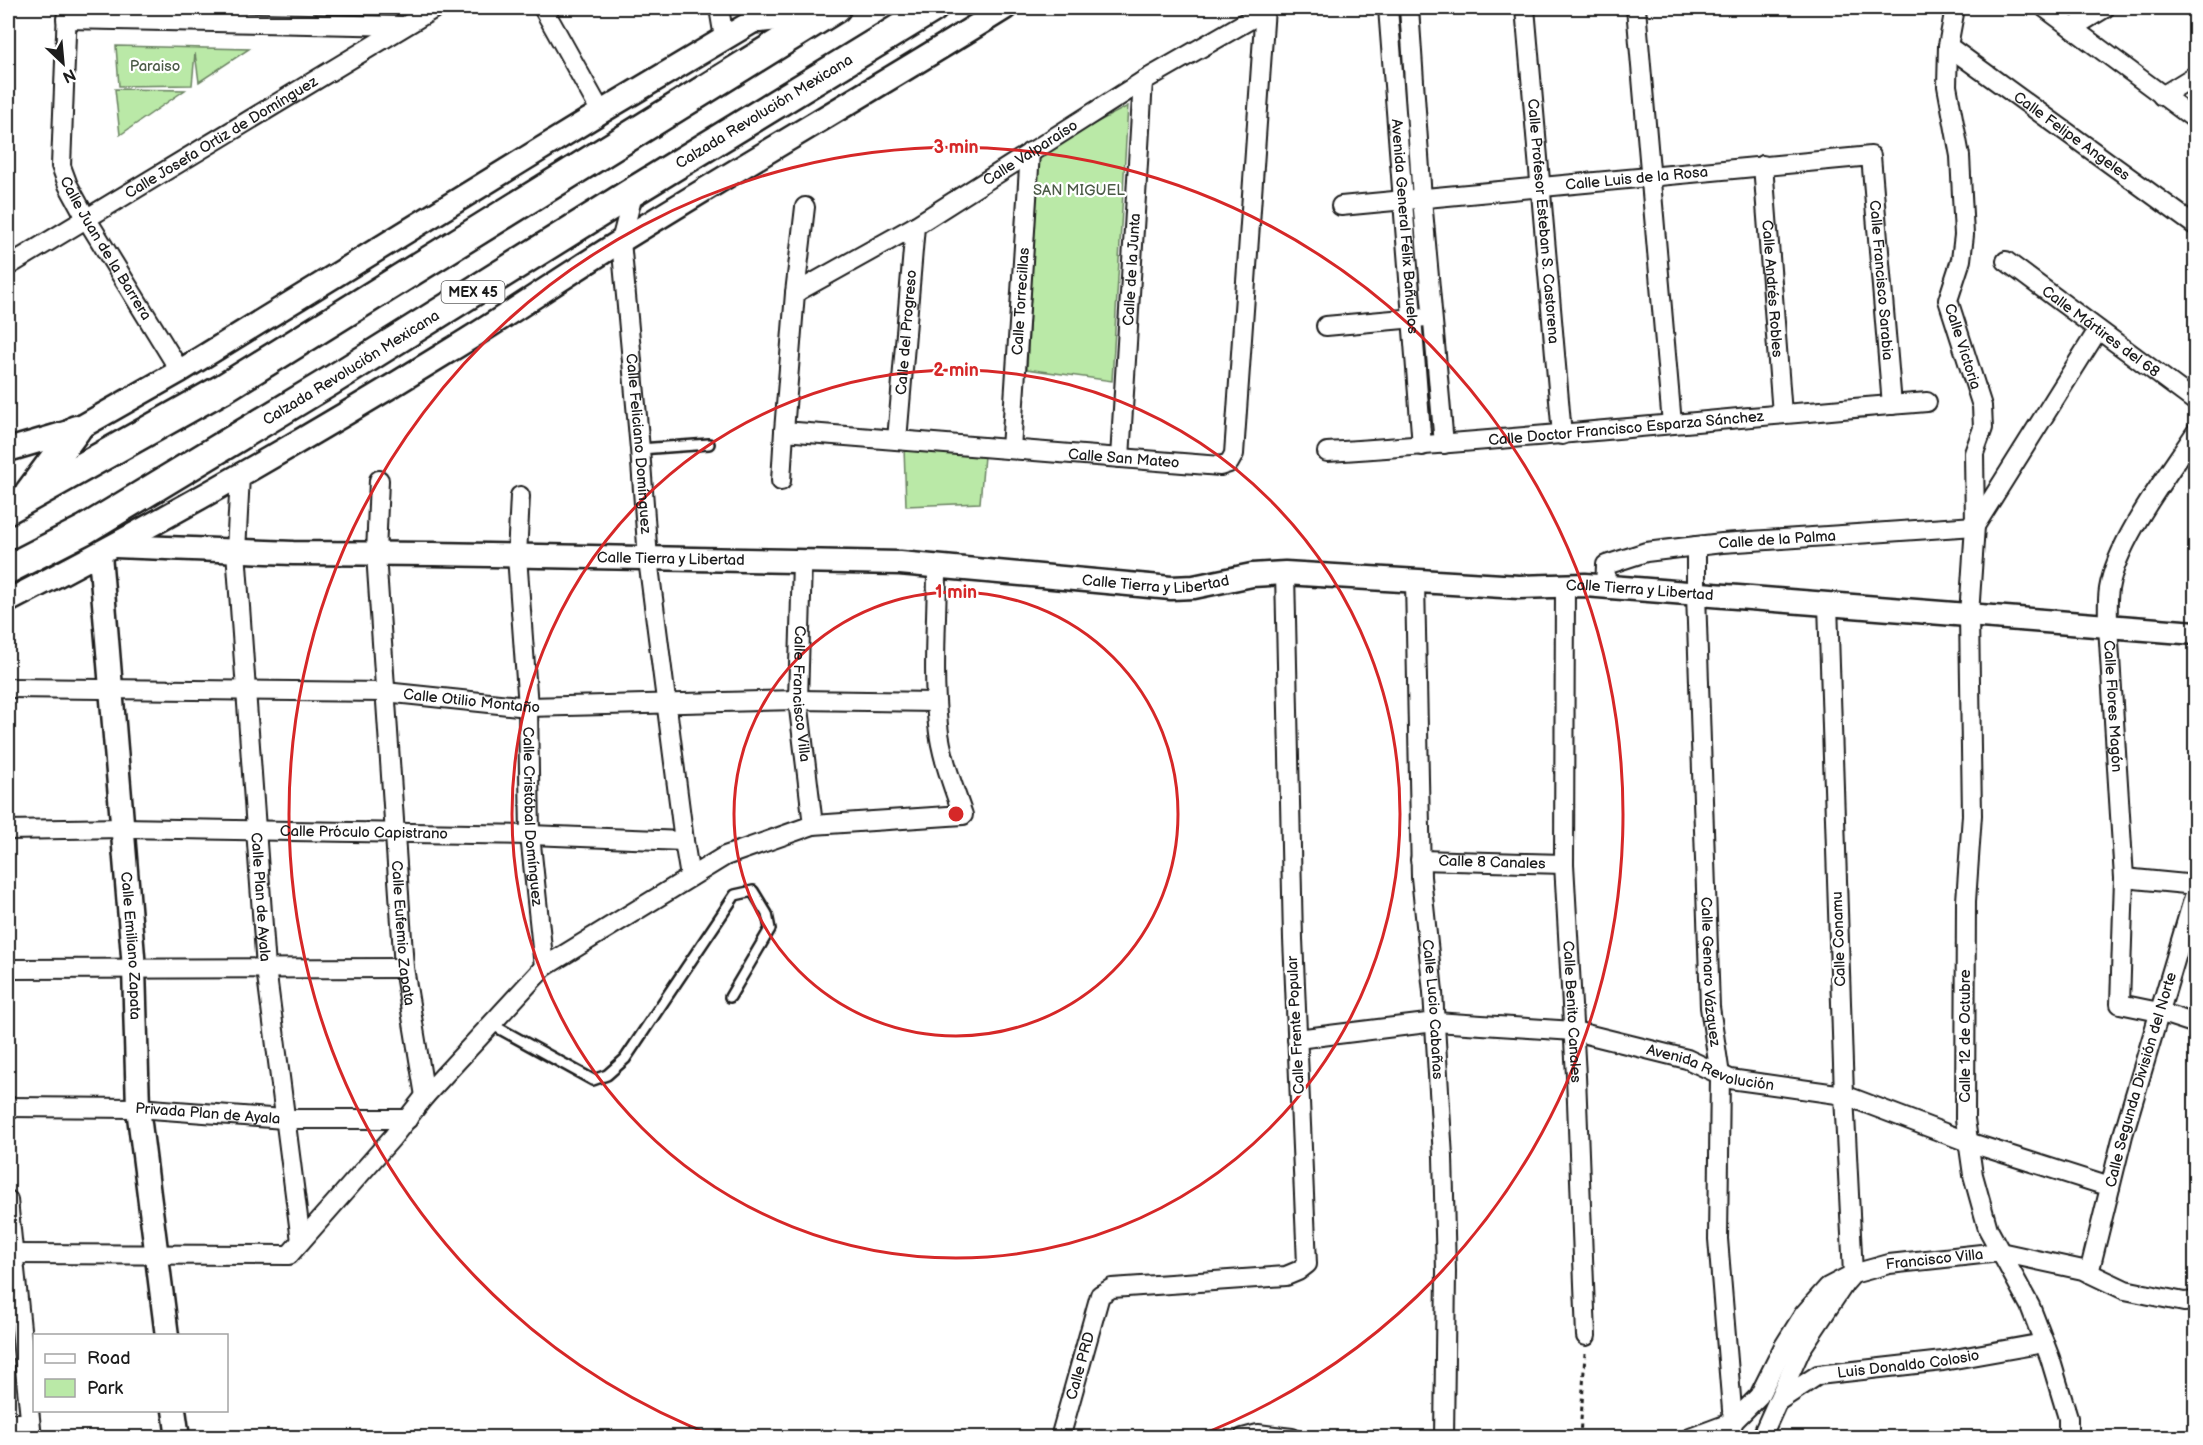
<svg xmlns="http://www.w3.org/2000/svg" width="2203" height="1445" viewBox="0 0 2203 1445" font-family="'Balsamiq Sans',sans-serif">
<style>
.green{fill:#bae9a7;stroke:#6b8262;stroke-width:1.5}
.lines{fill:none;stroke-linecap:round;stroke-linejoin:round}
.service-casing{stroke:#1c1c1c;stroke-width:14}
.minor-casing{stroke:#1c1c1c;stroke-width:22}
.tertiary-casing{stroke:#1c1c1c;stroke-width:27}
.primary-casing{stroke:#1c1c1c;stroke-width:33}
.path{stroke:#1c1c1c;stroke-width:3;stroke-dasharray:4.5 4.5;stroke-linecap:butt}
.service{stroke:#fff;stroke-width:9}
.minor{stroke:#fff;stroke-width:18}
.tertiary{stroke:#fff;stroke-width:22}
.primary{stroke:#fff;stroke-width:28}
.ring{fill:none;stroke:#d62828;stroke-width:3}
.labels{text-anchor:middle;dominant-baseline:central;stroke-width:4.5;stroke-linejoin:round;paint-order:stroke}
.shield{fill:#fff;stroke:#606060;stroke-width:1.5}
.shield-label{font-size:14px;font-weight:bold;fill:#1c1c1c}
.park-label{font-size:15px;fill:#4b5a46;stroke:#fff}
.street-label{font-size:15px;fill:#1c1c1c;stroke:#fff}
.centre{fill:#d62828;stroke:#fff;stroke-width:3}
.ring-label{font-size:18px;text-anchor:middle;font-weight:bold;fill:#d62828;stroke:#fff;stroke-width:4.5;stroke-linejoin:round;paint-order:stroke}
</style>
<rect width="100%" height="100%" fill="#fff"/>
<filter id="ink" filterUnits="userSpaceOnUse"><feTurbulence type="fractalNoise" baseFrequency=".0167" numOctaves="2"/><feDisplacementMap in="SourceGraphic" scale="12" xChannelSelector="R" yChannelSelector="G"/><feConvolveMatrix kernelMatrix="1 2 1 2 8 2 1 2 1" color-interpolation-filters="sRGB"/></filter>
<g filter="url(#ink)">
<path class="green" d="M 116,46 L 249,49 L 199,82 L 195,53 L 192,85 L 119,86 Z
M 115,89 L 185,90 L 120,135 Z
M 1128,106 L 1112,381 L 1027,369 L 1038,153 Z
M 904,447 L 984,456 L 980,503 L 906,506 Z"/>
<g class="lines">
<g class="service-casing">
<path id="service" d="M 640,449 L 709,444
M 491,1024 L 593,1080 L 607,1075 L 625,1059 L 735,895 L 753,891 L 767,914 L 770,929 L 730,997"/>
</g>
<g class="minor-casing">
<g id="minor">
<path id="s1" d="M 67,8 L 61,166 L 68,185 L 86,218 L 180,371"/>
<path d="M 543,8 L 601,112"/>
<path d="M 719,8 L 724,38"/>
<path id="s2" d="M 1388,8 L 1422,446"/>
<path d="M 1409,8 L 1422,199 L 1444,444"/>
<path id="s3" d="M 1525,8 L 1562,435"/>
<path d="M 1636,8 L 1672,424"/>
<path id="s4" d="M 1955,8 L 1948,46 L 1947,86 L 1960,156 L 1964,235 L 1961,260 L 1948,300 L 1982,406 L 1983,428 L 1974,453 L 1975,526 L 1969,615 L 1972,815 L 1966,901 L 1965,1119 L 1973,1175 L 1988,1229 L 2030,1306 L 2050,1358 L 2068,1418 L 2068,1438"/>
<path d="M 2045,8 L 2196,120"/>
<path d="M 66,19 L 404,26"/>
<path d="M 2072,28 L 2105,8"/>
<path id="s5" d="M 1948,46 L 2196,226"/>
<path d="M 2162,96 L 2196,75"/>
<path id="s6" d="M 1763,165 L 1782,414"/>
<path id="s7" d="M 634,191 L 621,241 L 640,449 L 648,559 L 684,841 L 690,877"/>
<path id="s8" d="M 1341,206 L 1871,156 L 1892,405"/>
<path id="s9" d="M 805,207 L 795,293 L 784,431 L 1220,466 L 1229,463 L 1234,454 L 1265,8"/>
<path id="s10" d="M 2006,261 L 2196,402"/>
<path id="s11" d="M 8,266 L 435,8"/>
<path id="s12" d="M 795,293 L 915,226 L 1143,81 L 1265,11"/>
<path d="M 1326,326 L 1426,317"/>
<path id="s13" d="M 2196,432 C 2168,475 2117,540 2109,589 C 2107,601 2108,614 2108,626 L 2124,878 L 2120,1004 L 2159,1012 L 2196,1024"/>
<path id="s14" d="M 897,440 L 915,226"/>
<path id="s15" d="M 1011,449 L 1030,152"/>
<path id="s16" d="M 1327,452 C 1527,439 1727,418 1927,402"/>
<path id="s17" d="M 1120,458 L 1143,81"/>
<path id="s18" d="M 240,476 L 236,551 L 266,968 L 301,1241"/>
<path id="s19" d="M 379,480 L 376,554 L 404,968 L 425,1096"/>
<path d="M 781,481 L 784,431"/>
<path id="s20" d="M 520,496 L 517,556 L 528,707 L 530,835 L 544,967"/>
<path id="s21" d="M 1696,546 L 1696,594 L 1710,1007 L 1720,1075 L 1718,1239 L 1733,1422 L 1730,1438"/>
<path id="s22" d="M 802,562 L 798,700 L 813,825"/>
<path id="s23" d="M 1415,582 L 1421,877 L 1433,992 L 1443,1157 L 1446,1271 L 1444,1438"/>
<path id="s24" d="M 1565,584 L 1564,864 L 1576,1076 L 1586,1336"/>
<path id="s25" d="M 1605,587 L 1606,565 L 1646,552 L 1722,543 L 1975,526 L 2098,330"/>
<path id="s26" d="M 8,688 L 385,692 L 528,707 L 798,700 L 936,702"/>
<path id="s27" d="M 8,830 L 122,828 L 530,835 L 684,841"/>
<path id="s28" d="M 1420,860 L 1564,864"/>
<path d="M 2124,878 L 2196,885"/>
<path d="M 8,969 L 404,968"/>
<path id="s29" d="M 1297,1039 L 1435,1022 L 1574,1031 L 1687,1059 L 1730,1079 L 1844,1095 L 1968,1142 L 2110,1187"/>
<path id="s30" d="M 8,1107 L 138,1108 L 284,1119 L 408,1119"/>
<path d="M 8,1200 L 32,1438"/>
<path d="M 8,1254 L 289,1255 L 392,1138 L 425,1096 L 544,967 L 725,856 L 813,825 L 963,815 C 953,786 941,756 938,725 C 932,673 937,619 937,567"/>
<path id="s31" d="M 2089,1273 L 2123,1135 L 2196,890"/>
<path id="s32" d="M 1777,1402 L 1818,1375 L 1943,1361 L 2044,1343"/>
<path d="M 8,1423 L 30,1423"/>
<path id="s33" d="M 1060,1438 L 1100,1295 L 1112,1288 L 1286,1276 L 1298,1271 L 1307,1264 L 1293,939 L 1285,573"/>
<path d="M 1243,1438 L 1258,1434 L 1292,1438"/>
<path d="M 1690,1438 L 1733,1422 L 1759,1396 L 1784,1346 L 1804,1314 L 1828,1287 L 1853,1274 L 1844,1095 L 1828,604"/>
<path id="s34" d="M 1761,1438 L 1801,1349 L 1845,1283 L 1853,1274 L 1889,1264 L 2000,1252 L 2083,1270 L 2125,1290 L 2184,1302 L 2196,1301"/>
</g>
</g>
<g class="tertiary-casing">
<g id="tertiary">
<path d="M 8,450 L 76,430 L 180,371 L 601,112 L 772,10"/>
<path id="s35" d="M 115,546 L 293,553 L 433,554 L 900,563 L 1171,588 L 1194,587 L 1252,575 L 1285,573 L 1519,587 L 1585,585 L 2196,633"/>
<path id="s36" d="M 100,554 L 134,968 L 138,1108 L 167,1336"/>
<path d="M 8,601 C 158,524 305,440 449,351 C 507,316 563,277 621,241 C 748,162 878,87 1005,8"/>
<path d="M 174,1410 L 178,1438"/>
</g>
</g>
<g class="primary-casing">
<g id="primary">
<path d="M 759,18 L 825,11"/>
<path d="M 29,493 L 76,430"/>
<path d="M 8,509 L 224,388 L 836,8"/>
<path id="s37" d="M 8,569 L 84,530 L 329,382 L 634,191 L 933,8"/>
</g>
</g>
<path class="path" d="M 1580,1438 L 1585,1353"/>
<use href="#service" class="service"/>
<use href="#minor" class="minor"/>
<use href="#tertiary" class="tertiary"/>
<use href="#primary" class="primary"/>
</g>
</g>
<g class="ring">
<circle cx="956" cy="814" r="222"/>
<circle cx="956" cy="814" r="444"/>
<path d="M717 1437A667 667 0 1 1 1195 1437"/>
</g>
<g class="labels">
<rect class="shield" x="441.5" y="281" width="63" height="22" rx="4.5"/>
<g class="shield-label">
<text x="473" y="292">MEX 45</text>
</g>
<g class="park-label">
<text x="155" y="66">Paraiso</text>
<text x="1079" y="190">SAN MIGUEL</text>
</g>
<g class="street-label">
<text stroke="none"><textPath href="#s37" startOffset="884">Calzada Revolución Mexicana</textPath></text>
<text stroke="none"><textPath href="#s11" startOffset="249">Calle Josefa Ortiz de Domínguez</textPath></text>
<text stroke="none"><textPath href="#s5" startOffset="153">Calle Felipe Angeles</textPath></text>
<text stroke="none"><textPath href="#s12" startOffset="274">Calle Valparaíso</textPath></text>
<text stroke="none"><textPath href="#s8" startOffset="297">Calle Luis de la Rosa</textPath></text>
<text stroke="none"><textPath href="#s3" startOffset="214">Calle Profesor Esteban S. Castorena</textPath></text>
<text stroke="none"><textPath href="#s2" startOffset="219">Avenida General Félix Bañuelos</textPath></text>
<text stroke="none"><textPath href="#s1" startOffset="252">Calle Juan de la Barrera</textPath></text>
<text stroke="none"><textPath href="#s17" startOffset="189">Calle de la Junta</textPath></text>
<text stroke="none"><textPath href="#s8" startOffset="657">Calle Francisco Sarabia</textPath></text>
<text stroke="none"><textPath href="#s6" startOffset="124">Calle Andrés Robles</textPath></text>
<text stroke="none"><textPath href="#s15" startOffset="148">Calle Torrecillas</textPath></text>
<text stroke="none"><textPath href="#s10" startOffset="118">Calle Mártires del 68</textPath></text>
<text stroke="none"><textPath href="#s14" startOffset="108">Calle del Progreso</textPath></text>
<text stroke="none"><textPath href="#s4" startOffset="345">Calle Victoria</textPath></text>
<text stroke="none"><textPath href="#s37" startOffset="398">Calzada Revolución Mexicana</textPath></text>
<text stroke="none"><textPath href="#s16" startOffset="300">Calle Doctor Francisco Esparza Sánchez</textPath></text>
<text stroke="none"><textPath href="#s7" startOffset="255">Calle Feliciano Domínguez</textPath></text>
<text stroke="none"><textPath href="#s9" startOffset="566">Calle San Mateo</textPath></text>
<text stroke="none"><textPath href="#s25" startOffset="196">Calle de la Palma</textPath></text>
<text stroke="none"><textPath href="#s35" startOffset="556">Calle Tierra y Libertad</textPath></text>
<text stroke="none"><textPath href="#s35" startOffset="1042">Calle Tierra y Libertad</textPath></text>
<text stroke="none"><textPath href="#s35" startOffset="1528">Calle Tierra y Libertad</textPath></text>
<text stroke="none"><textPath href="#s22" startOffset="132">Calle Francisco Villa</textPath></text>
<text stroke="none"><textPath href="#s26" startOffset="464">Calle Otilio Montaño</textPath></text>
<text stroke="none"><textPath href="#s13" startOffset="298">Calle Flores Magón</textPath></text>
<text stroke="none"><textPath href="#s20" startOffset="321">Calle Cristóbal Domínguez</textPath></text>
<text stroke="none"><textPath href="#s27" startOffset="356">Calle Próculo Capistrano</textPath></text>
<text stroke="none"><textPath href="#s28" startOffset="72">Calle 8 Canales</textPath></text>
<text stroke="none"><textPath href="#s18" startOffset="422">Calle Plan de Ayala</textPath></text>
<text stroke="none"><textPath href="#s19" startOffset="454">Calle Eufemio Zapata</textPath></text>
<text transform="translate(1839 939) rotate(-92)">Calle Conamu</text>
<text stroke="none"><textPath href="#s36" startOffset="393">Calle Emiliano Zapata</textPath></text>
<text stroke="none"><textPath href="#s21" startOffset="426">Calle Genaro Vázquez</textPath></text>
<text stroke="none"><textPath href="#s23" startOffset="428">Calle Lucio Cabañas</textPath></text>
<text stroke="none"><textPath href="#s24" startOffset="428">Calle Benito Canales</textPath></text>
<text transform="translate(1296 1025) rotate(-93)">Calle Frente Popular</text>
<text transform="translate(1965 1036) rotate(-90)">Calle 12 de Octubre</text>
<text stroke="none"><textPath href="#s29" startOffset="420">Avenida Revolución</textPath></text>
<text stroke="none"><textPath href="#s31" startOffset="200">Calle Segunda División del Norte</textPath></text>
<text stroke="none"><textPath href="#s30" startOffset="200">Privada Plan de Ayala</textPath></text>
<text stroke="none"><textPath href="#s34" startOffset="272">Francisco Villa</textPath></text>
<text stroke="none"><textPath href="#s32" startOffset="140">Luis Donaldo Colosio</textPath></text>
<text stroke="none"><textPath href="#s33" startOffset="75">Calle PRD</textPath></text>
</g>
</g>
<circle cx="956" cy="814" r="9" class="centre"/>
<g class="ring-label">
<text x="956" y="153">3 min</text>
<text x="956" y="376">2 min</text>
<text x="956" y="598">1 min</text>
</g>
<rect width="2203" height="1445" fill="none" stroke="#fff" stroke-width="30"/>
<rect x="15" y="15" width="2173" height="1415" fill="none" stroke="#1c1c1c" stroke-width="2" filter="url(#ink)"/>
<rect x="33" y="1334" width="195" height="78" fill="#ffffff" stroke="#a4a4a4" stroke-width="1.5"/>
<rect x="45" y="1354" width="30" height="9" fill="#ffffff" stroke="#a4a4a4" stroke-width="1.5"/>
<text x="87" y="1364" font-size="18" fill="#1c1c1c">Road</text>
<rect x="45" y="1379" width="30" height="18" fill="#bae9a7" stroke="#a4a4a4" stroke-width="1.5"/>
<text x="87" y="1394" font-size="18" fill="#1c1c1c">Park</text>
<g transform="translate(63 63) rotate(154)" stroke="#ffffff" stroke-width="4.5" paint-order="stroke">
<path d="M0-4.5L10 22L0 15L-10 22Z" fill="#1c1c1c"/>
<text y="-9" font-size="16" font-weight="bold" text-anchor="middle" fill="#1c1c1c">N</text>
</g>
</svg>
